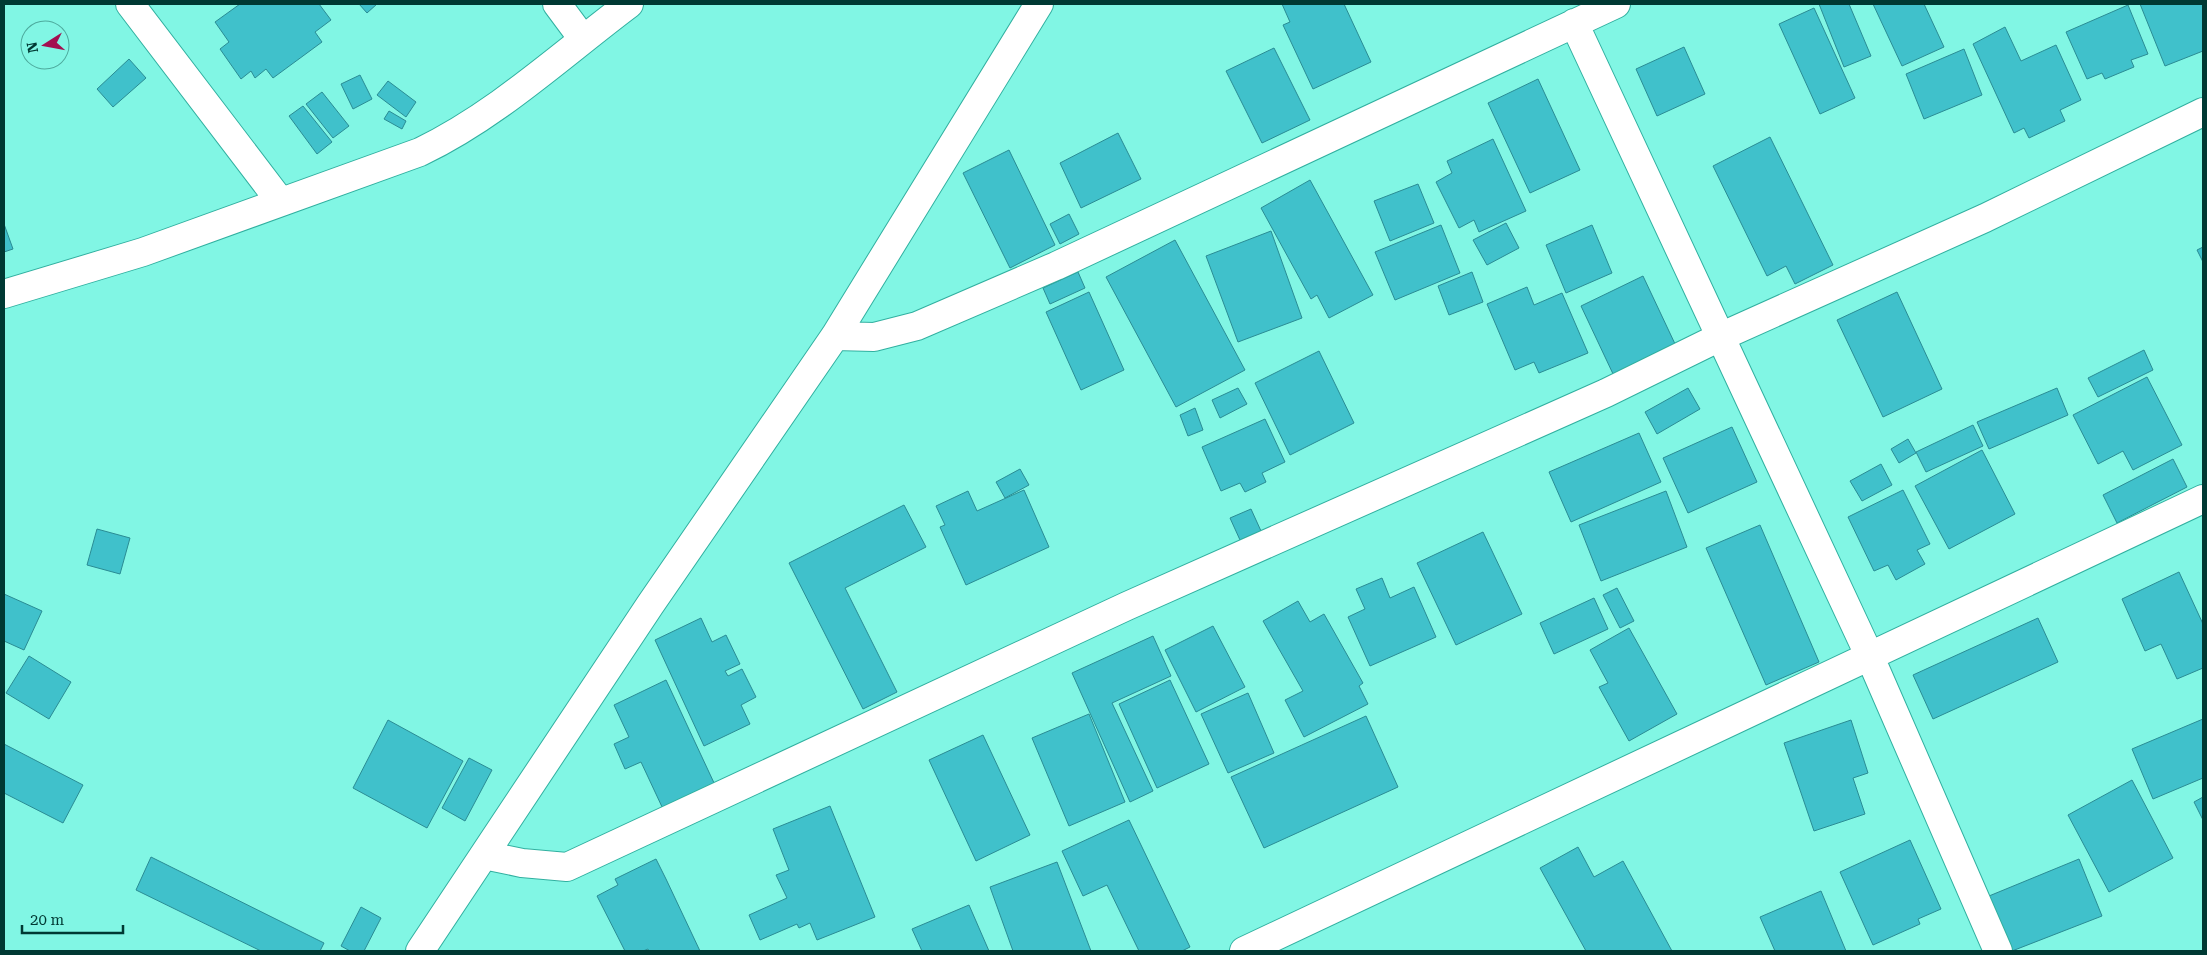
<svg xmlns="http://www.w3.org/2000/svg" width="2207" height="955" viewBox="0 0 2207 955" font-family="'Roboto Serif',serif">
<style>
.building{fill:#40c1cb;stroke:#2a8c94}
.lines{fill:none;stroke-linecap:round;stroke-linejoin:round}
.minor-casing{stroke:#31b0a0;stroke-width:30}
.minor{stroke:#fff;stroke-width:28}
</style>
<rect width="100%" height="100%" fill="#81f6e4"/>
<path class="building" d="M 240,4 L 319,4 L 331,20 L 315,32 L 322,42 L 273,78 L 266,69 L 255,78 L 251,71 L 241,79 L 220,49 L 229,42 L 215,22 Z
M 359,4 L 377,4 L 367,13 Z
M 1282,4 L 1344,4 L 1371,62 L 1313,89 L 1283,25 L 1290,22 Z
M 1819,4 L 1849,4 L 1871,56 L 1844,67 Z
M 1873,4 L 1924,4 L 1944,47 L 1902,66 Z
M 2140,4 L 2203,4 L 2203,51 L 2165,66 Z
M 2128,5 L 2148,54 L 2131,60 L 2134,67 L 2105,79 L 2102,73 L 2087,79 L 2066,32 Z
M 1814,8 L 1855,98 L 1820,114 L 1779,24 Z
M 2005,27 L 2021,61 L 2056,45 L 2081,100 L 2060,110 L 2065,121 L 2029,138 L 2024,128 L 2014,133 L 1973,44 Z
M 1684,47 L 1705,94 L 1657,116 L 1636,69 Z
M 1274,48 L 1310,120 L 1262,143 L 1226,71 Z
M 1964,49 L 1982,95 L 1924,119 L 1906,74 Z
M 129,59 L 146,78 L 113,107 L 97,89 Z
M 360,75 L 372,99 L 353,109 L 341,84 Z
M 1538,79 L 1580,170 L 1530,193 L 1488,103 Z
M 388,81 L 416,102 L 406,117 L 377,95 Z
M 322,92 L 349,126 L 333,138 L 306,104 Z
M 303,106 L 332,142 L 317,154 L 289,116 Z
M 389,111 L 406,121 L 402,129 L 384,119 Z
M 1118,133 L 1141,179 L 1081,208 L 1060,163 Z
M 1770,137 L 1833,265 L 1795,284 L 1786,266 L 1767,276 L 1713,166 Z
M 1493,139 L 1526,211 L 1479,232 L 1474,220 L 1459,228 L 1436,182 L 1452,173 L 1447,161 Z
M 1009,150 L 1055,245 L 1010,268 L 963,173 Z
M 1310,180 L 1373,295 L 1329,318 L 1317,295 L 1311,299 L 1261,208 Z
M 1418,184 L 1434,223 L 1390,241 L 1374,201 Z
M 1069,214 L 1079,234 L 1060,244 L 1050,224 Z
M 1506,223 L 1519,248 L 1487,265 L 1473,240 Z
M 4,224 L 13,249 L 4,252 Z
M 1441,225 L 1460,273 L 1395,300 L 1375,252 Z
M 1592,225 L 1612,273 L 1566,293 L 1546,245 Z
M 1271,231 L 1302,318 L 1238,342 L 1206,256 Z
M 1175,240 L 1245,370 L 1176,407 L 1106,277 Z
M 2203,247 L 2203,262 L 2197,250 Z
M 1078,272 L 1085,288 L 1050,304 L 1043,288 Z
M 1472,272 L 1483,302 L 1449,315 L 1438,286 Z
M 1643,276 L 1676,346 L 1614,376 L 1581,306 Z
M 1527,287 L 1534,305 L 1562,293 L 1588,353 L 1539,373 L 1534,362 L 1515,370 L 1487,304 Z
M 1089,292 L 1124,370 L 1081,390 L 1046,312 Z
M 1897,292 L 1942,389 L 1883,417 L 1837,320 Z
M 2144,350 L 2153,370 L 2098,397 L 2088,378 Z
M 1319,351 L 1354,423 L 1290,455 L 1255,383 Z
M 2147,377 L 2182,445 L 2133,470 L 2123,451 L 2098,464 L 2073,415 Z
M 1238,388 L 1247,404 L 1220,418 L 1212,400 Z
M 1688,388 L 1700,409 L 1657,434 L 1645,412 Z
M 2057,388 L 2068,415 L 1989,449 L 1977,422 Z
M 1195,408 L 1203,430 L 1188,436 L 1180,415 Z
M 1265,419 L 1285,462 L 1262,473 L 1266,482 L 1245,492 L 1240,483 L 1221,491 L 1202,447 Z
M 1973,425 L 1983,446 L 1926,472 L 1916,452 Z
M 1732,427 L 1757,482 L 1688,513 L 1663,458 Z
M 1639,433 L 1661,482 L 1571,522 L 1549,472 Z
M 1908,439 L 1916,453 L 1899,463 L 1891,449 Z
M 1982,450 L 2015,514 L 1949,549 L 1915,486 Z
M 2173,459 L 2187,487 L 2117,523 L 2103,495 Z
M 1881,464 L 1892,485 L 1862,501 L 1850,481 Z
M 1020,469 L 1029,485 L 1005,498 L 996,482 Z
M 1024,490 L 1049,547 L 966,585 L 940,527 L 945,525 L 936,506 L 968,491 L 977,511 Z
M 1903,490 L 1930,544 L 1917,550 L 1925,564 L 1896,580 L 1888,565 L 1874,571 L 1848,517 Z
M 1666,491 L 1687,547 L 1601,581 L 1579,525 Z
M 904,505 L 926,547 L 845,588 L 897,692 L 863,709 L 789,563 Z
M 1251,509 L 1261,531 L 1240,540 L 1230,518 Z
M 1760,525 L 1819,662 L 1766,685 L 1706,548 Z
M 97,529 L 130,538 L 120,574 L 87,565 Z
M 1483,532 L 1522,614 L 1456,645 L 1417,563 Z
M 2179,572 L 2203,624 L 2203,668 L 2177,679 L 2161,644 L 2145,651 L 2122,599 Z
M 1382,578 L 1390,598 L 1414,587 L 1436,637 L 1370,666 L 1348,617 L 1365,609 L 1356,589 Z
M 1617,588 L 1634,621 L 1620,628 L 1603,595 Z
M 4,594 L 42,611 L 24,650 L 4,641 Z
M 1594,598 L 1608,629 L 1554,654 L 1540,623 Z
M 1298,601 L 1310,622 L 1324,614 L 1363,683 L 1359,686 L 1368,704 L 1304,737 L 1285,700 L 1303,691 L 1263,621 Z
M 701,618 L 712,642 L 726,635 L 740,664 L 725,671 L 728,676 L 742,669 L 756,697 L 741,705 L 750,724 L 704,746 L 655,640 Z
M 2038,618 L 2058,662 L 1933,719 L 1913,675 Z
M 1213,626 L 1245,687 L 1196,712 L 1165,650 Z
M 1629,628 L 1677,714 L 1629,741 L 1599,687 L 1608,683 L 1590,650 Z
M 1153,636 L 1171,676 L 1112,703 L 1153,791 L 1130,802 L 1072,673 Z
M 29,656 L 71,682 L 49,719 L 6,693 Z
M 666,680 L 715,785 L 663,809 L 641,762 L 625,769 L 614,744 L 629,737 L 614,705 Z
M 1170,680 L 1209,764 L 1157,788 L 1119,704 Z
M 1248,693 L 1274,753 L 1228,773 L 1201,714 Z
M 1089,714 L 1125,802 L 1069,826 L 1032,738 Z
M 1366,716 L 1398,787 L 1264,848 L 1231,777 Z
M 2203,719 L 2203,778 L 2153,799 L 2132,749 Z
M 388,720 L 463,761 L 427,828 L 353,788 Z
M 1851,720 L 1868,773 L 1853,778 L 1865,814 L 1814,831 L 1784,743 Z
M 983,735 L 1030,835 L 976,861 L 929,760 Z
M 4,744 L 83,785 L 63,823 L 4,793 Z
M 469,758 L 492,770 L 465,821 L 442,808 Z
M 2132,780 L 2173,858 L 2109,892 L 2068,815 Z
M 2203,797 L 2203,820 L 2194,802 Z
M 830,806 L 875,917 L 817,940 L 810,923 L 799,928 L 797,924 L 760,940 L 749,915 L 787,898 L 776,875 L 789,870 L 773,829 Z
M 1129,820 L 1190,947 L 1182,951 L 1139,951 L 1107,885 L 1083,896 L 1062,851 Z
M 1910,840 L 1941,909 L 1918,919 L 1920,924 L 1873,945 L 1840,872 Z
M 1578,847 L 1594,877 L 1623,861 L 1672,951 L 1586,951 L 1540,868 Z
M 151,857 L 324,943 L 320,951 L 261,951 L 136,890 Z
M 656,859 L 666,879 L 700,951 L 649,951 L 648,949 L 643,951 L 625,951 L 597,896 L 618,885 L 615,879 Z
M 2079,859 L 2102,916 L 2012,951 L 1989,896 Z
M 1057,862 L 1091,951 L 1013,951 L 990,887 Z
M 1821,891 L 1846,951 L 1775,951 L 1760,917 Z
M 969,905 L 989,951 L 922,951 L 912,929 Z
M 361,907 L 381,918 L 364,951 L 350,951 L 341,946 Z"/>
<g class="lines">
<g class="minor-casing">
<path id="minor" d="M 130,4 L 280,201
M 557,4 L 583,39
M 1574,23 L 1870,657 L 1998,951
M 4,294 L 143,252 L 420,152 C 497,115 561,55 629,4
M 835,336 L 874,337 L 917,326 L 1056,266 L 1616,4
M 484,855 L 522,863 L 567,867 L 1127,606 L 1606,393 L 1720,337 L 1985,218 L 2203,112
M 420,951 L 650,605 L 835,336 L 1039,4
M 1244,951 L 2203,499"/>
</g>
<use href="#minor" class="minor"/>
</g>
<rect width="2207" height="955" fill="none" stroke="#003933" stroke-width="10"/>
<g transform="translate(45 45) rotate(259)"><circle r="24" fill="#81f6e4" stroke="#4daa9d"/>
<path d="M0-4L9 19L0 12L-9 19Z" fill="#a30f50"/>
<text y="-8" font-size="14" font-weight="bold" text-anchor="middle" fill="#003933">N</text>
</g>
<path d="M22 925v8h101v-8" fill="none" stroke="#003933" stroke-width="2.5"/>
<text x="30" y="925" font-size="15" fill="#003933" stroke="#81f6e4" stroke-width="4" paint-order="stroke">20 m</text>
</svg>
